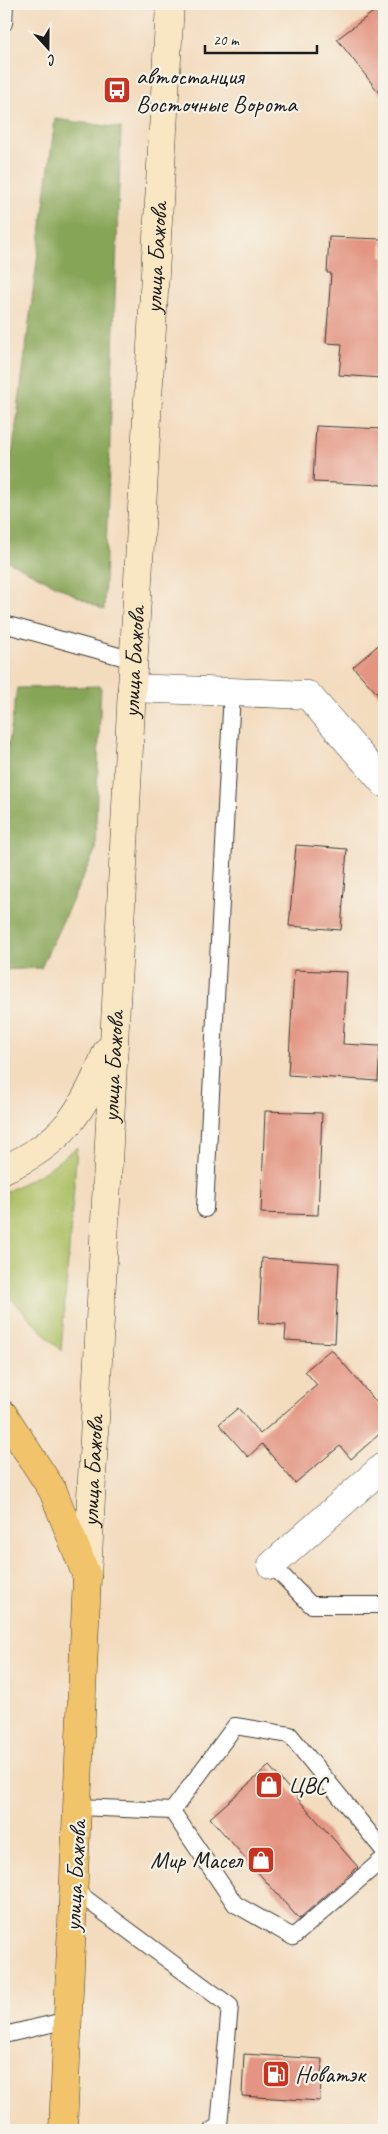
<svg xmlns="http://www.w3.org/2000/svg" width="388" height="2134" viewBox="0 0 388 2134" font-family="Caveat,sans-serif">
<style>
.green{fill:#aabe61;stroke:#636d3e}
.forest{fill:#87a557;stroke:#52603a}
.building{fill:#e39482}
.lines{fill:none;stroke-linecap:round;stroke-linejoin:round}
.service-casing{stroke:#3c3934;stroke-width:18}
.minor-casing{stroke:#3c3934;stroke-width:29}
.secondary-casing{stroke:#3c3934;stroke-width:29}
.primary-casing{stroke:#3c3934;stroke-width:29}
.service{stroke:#fff;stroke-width:16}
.minor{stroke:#fff;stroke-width:28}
.secondary{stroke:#f9e7c3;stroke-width:28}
.primary{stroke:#f1c36a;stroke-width:28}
.labels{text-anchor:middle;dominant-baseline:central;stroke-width:4.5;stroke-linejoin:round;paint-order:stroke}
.poi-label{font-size:24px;fill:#1c1c1c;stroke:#f7f3e8;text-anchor:start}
.street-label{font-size:24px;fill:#1c1c1c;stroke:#f7f3e8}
</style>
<rect width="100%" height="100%" fill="#f7f3e8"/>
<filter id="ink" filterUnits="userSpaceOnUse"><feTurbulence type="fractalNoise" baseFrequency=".02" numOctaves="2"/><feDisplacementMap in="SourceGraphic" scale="10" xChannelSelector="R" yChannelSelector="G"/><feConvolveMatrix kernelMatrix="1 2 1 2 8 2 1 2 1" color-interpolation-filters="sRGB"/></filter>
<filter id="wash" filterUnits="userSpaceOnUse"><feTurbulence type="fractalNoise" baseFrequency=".0096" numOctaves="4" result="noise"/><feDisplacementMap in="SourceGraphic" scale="20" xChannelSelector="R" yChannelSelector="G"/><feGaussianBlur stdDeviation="1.12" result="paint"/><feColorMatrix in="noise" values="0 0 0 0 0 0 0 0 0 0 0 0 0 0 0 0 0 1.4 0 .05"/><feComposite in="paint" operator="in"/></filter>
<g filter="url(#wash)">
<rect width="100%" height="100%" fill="#f3dbbe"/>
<path class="green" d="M 77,1147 L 61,1351 L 4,1291 L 4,1193 L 44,1172 Z"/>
<path class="forest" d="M 55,119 L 121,128 L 104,610 L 4,559 L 4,480 L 13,449 Z
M 101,686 L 95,851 L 41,968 L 4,970 L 4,775 L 17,688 Z"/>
<g id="blocks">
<path class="building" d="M 384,4 L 384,99 L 337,39 Z
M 329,237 L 382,239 L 381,257 L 384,257 L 384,305 L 381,378 L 339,375 L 342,344 L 326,343 L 331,273 L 327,273 Z
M 316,426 L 384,429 L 384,485 L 313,482 Z
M 384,640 L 384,701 L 353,667 Z
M 296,845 L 347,849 L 341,930 L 289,926 Z
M 294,970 L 347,972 L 343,1044 L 380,1046 L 378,1081 L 288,1075 Z
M 265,1111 L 322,1113 L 318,1215 L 261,1213 Z
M 262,1258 L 339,1263 L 335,1343 L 285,1340 L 286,1325 L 259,1323 Z
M 331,1349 L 384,1411 L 384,1430 L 351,1459 L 340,1446 L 295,1483 L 262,1444 L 248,1457 L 219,1424 L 238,1408 L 260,1434 L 317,1385 L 305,1371 Z
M 269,1766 L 358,1867 L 299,1919 L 210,1818 Z
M 244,2054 L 322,2059 L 320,2101 L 242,2096 Z"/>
</g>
</g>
<g filter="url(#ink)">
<use href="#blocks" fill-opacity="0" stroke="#3c3934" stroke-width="1"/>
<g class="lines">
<g class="service-casing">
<path id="service" d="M 4,23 L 5,4
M 4,624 L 133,660
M 205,1209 L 232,692
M 272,1565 L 311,1605 L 382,1605
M 78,1807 L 172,1811
M 172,1811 L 235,1726 L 290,1735 L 384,1851
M 172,1811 L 235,1904 L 293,1937 L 384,1858
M 74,1890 L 230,2006 L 219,2126 L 212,2130
M 4,2035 L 68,2020"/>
</g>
<g class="minor-casing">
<path id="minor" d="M 132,688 L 308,695 L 384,783
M 272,1565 L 384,1466"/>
</g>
<g class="secondary-casing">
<g id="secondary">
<path d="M 4,1169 C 64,1143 84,1110 107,1051"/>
<path id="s1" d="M 87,1577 L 132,688 L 170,4"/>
</g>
</g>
<g class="primary-casing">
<path id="primary" d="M 4,1415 L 53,1491 L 87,1577 L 63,2130"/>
</g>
<use href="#service" class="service"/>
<use href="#minor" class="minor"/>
<use href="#secondary" class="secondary"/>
<use href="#primary" class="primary"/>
</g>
</g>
<defs>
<g id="bus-square" transform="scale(1.4375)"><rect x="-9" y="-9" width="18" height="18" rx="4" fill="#c8321e" stroke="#f7f3e8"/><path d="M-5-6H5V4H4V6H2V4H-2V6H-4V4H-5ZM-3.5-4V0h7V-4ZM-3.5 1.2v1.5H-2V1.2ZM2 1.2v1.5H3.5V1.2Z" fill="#fff"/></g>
<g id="shop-square" transform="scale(1.4375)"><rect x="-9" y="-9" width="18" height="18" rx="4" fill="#c8321e" stroke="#f7f3e8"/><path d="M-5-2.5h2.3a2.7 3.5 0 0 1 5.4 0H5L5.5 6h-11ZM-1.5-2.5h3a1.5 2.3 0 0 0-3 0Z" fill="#fff"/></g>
<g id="fuel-square" transform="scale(1.4375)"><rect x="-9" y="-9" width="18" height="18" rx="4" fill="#c8321e" stroke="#f7f3e8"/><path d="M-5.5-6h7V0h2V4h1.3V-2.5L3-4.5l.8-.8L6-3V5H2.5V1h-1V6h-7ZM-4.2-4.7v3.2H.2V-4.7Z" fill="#fff"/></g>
</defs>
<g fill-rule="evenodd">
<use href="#bus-square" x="117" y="90"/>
<use href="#shop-square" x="269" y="1785"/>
<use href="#shop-square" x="261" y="1860"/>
<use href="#fuel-square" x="276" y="2074"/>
</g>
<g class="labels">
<g class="poi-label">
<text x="136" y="76">автостанция<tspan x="136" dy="28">Восточные Ворота</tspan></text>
<text x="288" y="1785">ЦВС</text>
<text x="242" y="1860" text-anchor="end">Мир Масел</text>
<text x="295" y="2074">Новатэк</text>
</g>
<g class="street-label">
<text stroke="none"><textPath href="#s1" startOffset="1321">улица Бажова</textPath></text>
<text stroke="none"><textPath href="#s1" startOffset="916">улица Бажова</textPath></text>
<text stroke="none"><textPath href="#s1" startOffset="511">улица Бажова</textPath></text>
<text stroke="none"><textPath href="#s1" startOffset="106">улица Бажова</textPath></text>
<text transform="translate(75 1876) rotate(-87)">улица Бажова</text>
</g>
</g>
<rect width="388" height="2134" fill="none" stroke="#f7f3e8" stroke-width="20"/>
<g transform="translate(48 48) rotate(159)" stroke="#f7f3e8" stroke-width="4" paint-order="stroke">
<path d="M0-4L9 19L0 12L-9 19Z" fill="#1c1c1c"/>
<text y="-8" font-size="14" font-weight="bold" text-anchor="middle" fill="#1c1c1c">С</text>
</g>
<path d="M205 45v8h112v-8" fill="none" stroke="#1c1c1c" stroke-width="2.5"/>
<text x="213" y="45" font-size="15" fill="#1c1c1c" stroke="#f7f3e8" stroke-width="4" paint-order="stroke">20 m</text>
</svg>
